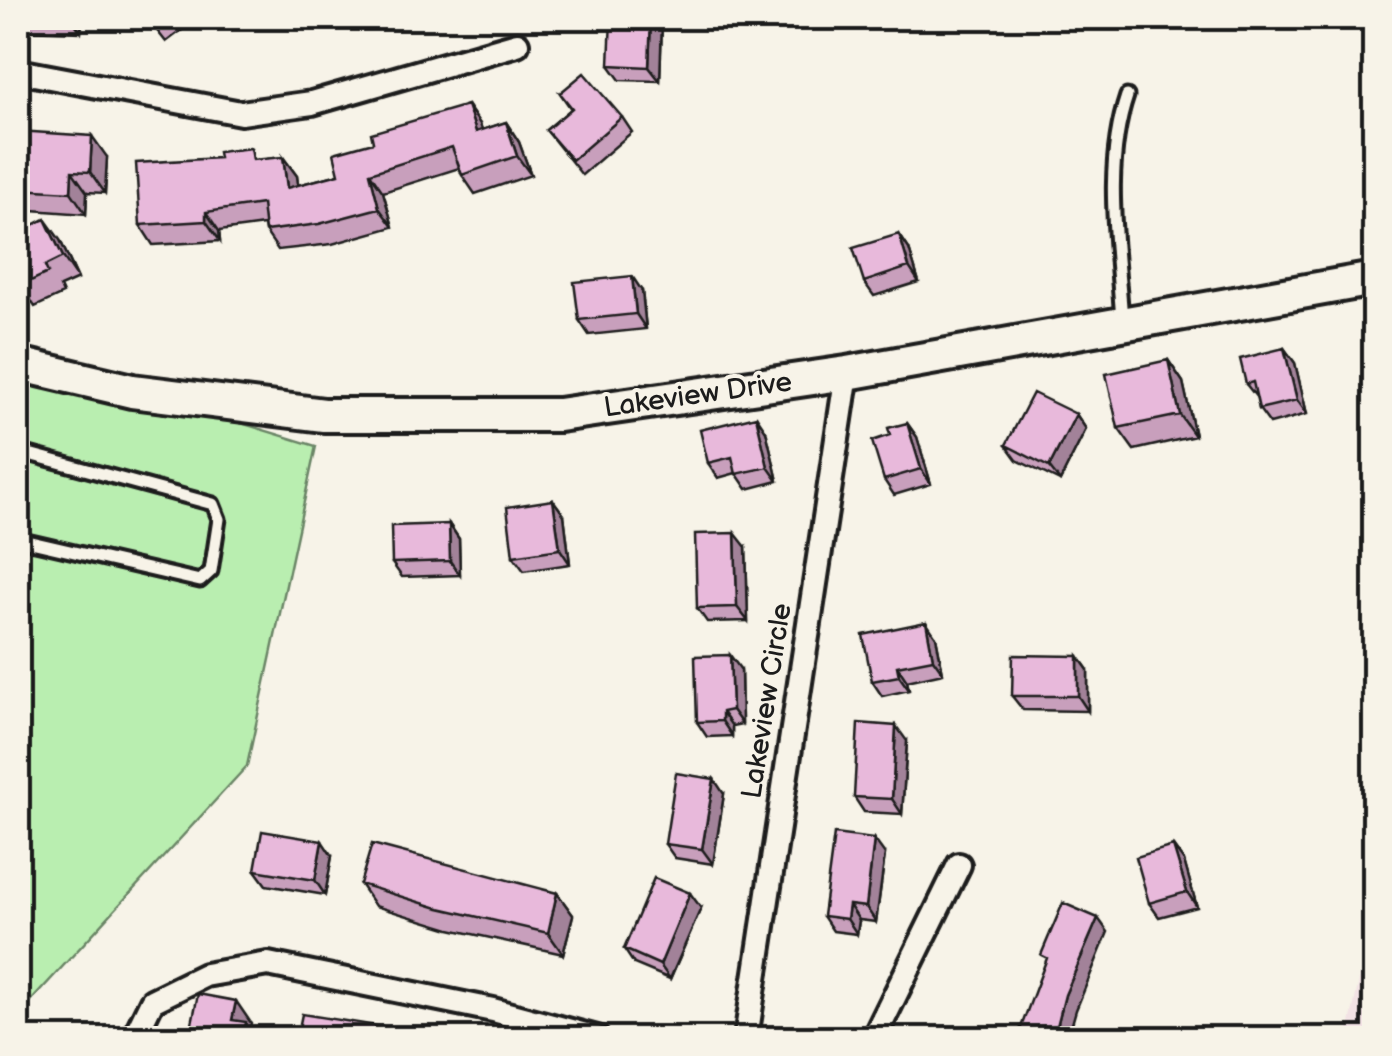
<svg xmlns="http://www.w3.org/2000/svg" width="1392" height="1056" viewBox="0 0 1392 1056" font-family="'Balsamiq Sans',sans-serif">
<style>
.built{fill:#f2e2e4}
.green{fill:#b9eeb0;stroke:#6a8566;stroke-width:2.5}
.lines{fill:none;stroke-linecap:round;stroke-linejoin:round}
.lane-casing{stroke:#1c1c1c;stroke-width:19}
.street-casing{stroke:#1c1c1c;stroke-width:30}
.secondary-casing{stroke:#1c1c1c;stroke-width:40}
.lane{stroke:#f7f3e8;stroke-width:11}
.street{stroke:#f7f3e8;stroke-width:22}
.secondary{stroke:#f7f3e8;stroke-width:32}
.wall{fill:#c89fbc;stroke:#1c1c1c;stroke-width:2.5}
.shaded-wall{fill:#a28299;stroke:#1c1c1c;stroke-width:2.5}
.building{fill:#e8b9db;stroke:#1c1c1c;stroke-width:2.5}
.labels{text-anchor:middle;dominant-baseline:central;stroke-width:8;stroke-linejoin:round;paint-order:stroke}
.street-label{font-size:28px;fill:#1c1c1c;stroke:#f7f3e8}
</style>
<rect width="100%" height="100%" fill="#f7f3e8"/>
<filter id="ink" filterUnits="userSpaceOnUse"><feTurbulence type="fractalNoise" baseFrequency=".01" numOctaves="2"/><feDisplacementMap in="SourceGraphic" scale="20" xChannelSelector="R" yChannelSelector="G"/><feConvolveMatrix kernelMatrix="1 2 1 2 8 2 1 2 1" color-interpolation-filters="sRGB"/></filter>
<g filter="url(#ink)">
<path class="built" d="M 1374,908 L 1374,1038 L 1347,1038 Z"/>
<path class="green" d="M 18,377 L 162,399 L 316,446 L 247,766 L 18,1015 Z"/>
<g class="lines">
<g class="lane-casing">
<path id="lane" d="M 1122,320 C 1117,245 1103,167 1127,96
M 18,451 L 213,504 L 219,519 L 211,571 L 200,581 L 18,539"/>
</g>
<g class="street-casing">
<path id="street" d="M 18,71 L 241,113 L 312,103 L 517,44
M 134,1038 L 152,1001 L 205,975 L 268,964 L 493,1010 L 597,1038
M 746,1038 L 847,373
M 874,1038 L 959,865"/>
</g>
<g class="secondary-casing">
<path id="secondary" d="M 18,364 L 132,391 L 324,415 L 559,415 L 847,373 L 1374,279"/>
</g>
<use href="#lane" class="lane"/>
<use href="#street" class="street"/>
<use href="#secondary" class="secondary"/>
</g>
<path class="wall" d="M 18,18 L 82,18 L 81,32 L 21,30 L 18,25 Z
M 147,18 L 198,18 L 166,42 Z
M 346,18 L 368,18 L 350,23 Z
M 379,18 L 401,18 L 383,23 Z
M 662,22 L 660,81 L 620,80 L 609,65 Z
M 560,93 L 622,117 L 632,132 L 582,175 L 546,130 L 571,109 Z
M 467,105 L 480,124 L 482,130 L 506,122 L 519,142 L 531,175 L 475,194 L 462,175 L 459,168 L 383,192 L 393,227 L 332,244 L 278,250 L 265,231 L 264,225 L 219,231 L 220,241 L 153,245 L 140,225 L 219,158 L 259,160 L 283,157 L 297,176 L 298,185 L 339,174 L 373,142 Z
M 1374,110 L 1374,181 L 1366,169 Z
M 18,131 L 107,157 L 105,193 L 87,192 L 86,214 L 18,209 Z
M 18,233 L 60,240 L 78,279 L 60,287 L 63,294 L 35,307 L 26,293 L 18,297 Z
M 899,234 L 909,249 L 919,282 L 874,296 L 864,282 Z
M 642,291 L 646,329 L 589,335 L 579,320 Z
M 1284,348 L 1295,363 L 1307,414 L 1270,424 L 1259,409 L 1257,398 L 1246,384 Z
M 1168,360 L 1183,382 L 1195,436 L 1134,450 L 1118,428 Z
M 1076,414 L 1086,429 L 1060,481 L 1017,460 L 1006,445 Z
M 907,423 L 917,437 L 931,484 L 894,495 L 884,480 L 890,435 Z
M 766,431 L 778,481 L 747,489 L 736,473 L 718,478 L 708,463 Z
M 553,500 L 564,515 L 570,564 L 524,571 L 513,556 Z
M 449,524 L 459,539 L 460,575 L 402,577 L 392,563 Z
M 746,547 L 748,621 L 707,622 L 697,608 Z
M 936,637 L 943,673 L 907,681 L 909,690 L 882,696 L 872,681 Z
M 1078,656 L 1088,670 L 1088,711 L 1023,710 L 1012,696 Z
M 741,670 L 742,724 L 732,726 L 732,736 L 707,737 L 697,722 Z
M 907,741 L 902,814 L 864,812 L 854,797 Z
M 724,794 L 713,864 L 675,858 L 665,844 Z
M 1173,846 L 1184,861 L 1197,907 L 1159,917 L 1149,903 Z
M 885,854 L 876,922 L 859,920 L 857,934 L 833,931 L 823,916 Z
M 332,856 L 325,895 L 266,885 L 255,870 Z
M 360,884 L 557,893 L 573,915 L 563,954 L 450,929 L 375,906 Z
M 701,908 L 670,979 L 634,964 L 624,949 Z"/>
<path class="shaded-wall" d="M 71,18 L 82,18 L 81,32 Z
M 651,18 L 659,18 L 662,22 L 660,81 L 649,67 Z
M 467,105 L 480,124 L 490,152 L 476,132 Z
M 506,122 L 519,142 L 531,175 L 517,156 Z
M 92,136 L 107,157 L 105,193 L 90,172 Z
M 283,157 L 297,176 L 301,207 L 287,188 Z
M 72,171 L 87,192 L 86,214 L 71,192 Z
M 370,173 L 383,192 L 393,227 L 379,208 Z
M 206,212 L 219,231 L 220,241 L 206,221 Z
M 45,219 L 60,240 L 78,279 L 63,257 Z
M 899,234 L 909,249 L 919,282 L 909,267 Z
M 632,276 L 642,291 L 646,329 L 636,314 Z
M 1284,348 L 1295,363 L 1307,414 L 1297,400 Z
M 1168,360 L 1183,382 L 1195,436 L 1180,415 Z
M 1076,414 L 1086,429 L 1060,481 L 1049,467 Z
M 756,416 L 766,431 L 778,481 L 768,467 Z
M 907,423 L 917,437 L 931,484 L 921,469 Z
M 553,500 L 564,515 L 570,564 L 560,549 Z
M 449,524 L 459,539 L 460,575 L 450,561 Z
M 735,533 L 746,547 L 748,621 L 737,607 Z
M 926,622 L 936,637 L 943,673 L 933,659 Z
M 730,655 L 741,670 L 742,724 L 732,710 Z
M 1078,656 L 1088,670 L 1088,711 L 1078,696 Z
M 897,666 L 907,681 L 909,690 L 899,676 Z
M 722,712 L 732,726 L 732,736 L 722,721 Z
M 896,726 L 907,741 L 902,814 L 892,799 Z
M 714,779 L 724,794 L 713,864 L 702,849 Z
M 874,839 L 885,854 L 876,922 L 866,907 Z
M 322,841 L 332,856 L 325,895 L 315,880 Z
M 1173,846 L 1184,861 L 1197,907 L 1187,892 Z
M 557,893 L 573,915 L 563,954 L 548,933 Z
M 690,893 L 701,908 L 670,979 L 660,965 Z
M 849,905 L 859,920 L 857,934 L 847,919 Z
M 1098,918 L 1108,932 L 1076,1010 L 1068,1038 L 1054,1038 L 1065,995 Z
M 236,1001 L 251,1023 L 250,1028 L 257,1038 L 243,1038 L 232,1020 Z
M 389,1028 L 397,1038 L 387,1038 Z"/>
<path class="building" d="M 611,18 L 651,18 L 649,67 L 609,65 Z
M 584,73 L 622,117 L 572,160 L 546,130 L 572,108 L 560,93 Z
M 467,105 L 476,132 L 506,122 L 517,156 L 462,175 L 452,147 L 370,173 L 379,208 L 319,224 L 265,231 L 262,204 L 206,212 L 206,221 L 140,225 L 136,163 L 219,158 L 218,152 L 251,148 L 253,160 L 283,157 L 287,188 L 339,174 L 334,153 L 373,142 L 371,133 Z
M 1366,110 L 1374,110 L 1374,169 L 1366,169 Z
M 18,131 L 92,136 L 90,172 L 72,171 L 71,192 L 18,189 Z
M 45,219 L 63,257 L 45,266 L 48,273 L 20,286 L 18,280 L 18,233 Z
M 899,234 L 909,267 L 864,282 L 853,248 Z
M 632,276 L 636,314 L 579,320 L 574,282 Z
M 1284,348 L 1297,400 L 1259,409 L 1253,382 L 1246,384 L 1240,359 Z
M 1168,360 L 1180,415 L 1118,428 L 1106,374 Z
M 1033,393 L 1076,414 L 1049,467 L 1006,445 Z
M 756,416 L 768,467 L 736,474 L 732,457 L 708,463 L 700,430 Z
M 907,423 L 921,469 L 884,480 L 872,441 L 890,435 L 888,428 Z
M 553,500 L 560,549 L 513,556 L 507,507 Z
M 449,524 L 450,561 L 392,563 L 391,526 Z
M 735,533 L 737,607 L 697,608 L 695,534 Z
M 926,622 L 933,659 L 897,666 L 899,676 L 872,681 L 863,635 Z
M 730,655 L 732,710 L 722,712 L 722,721 L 697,722 L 695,656 Z
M 1013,655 L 1078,656 L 1078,696 L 1012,696 Z
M 858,723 L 896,726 L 892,799 L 854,797 Z
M 676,773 L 714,779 L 702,849 L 665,844 Z
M 262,831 L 322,841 L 315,880 L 255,870 Z
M 834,834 L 874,839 L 866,907 L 849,905 L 847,919 L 823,916 Z
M 372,844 L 557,893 L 548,933 L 435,907 L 360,884 Z
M 1173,846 L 1187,892 L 1149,903 L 1136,857 Z
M 654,878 L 690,893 L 660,965 L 624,949 Z
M 1063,903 L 1098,918 L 1065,995 L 1054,1038 L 1017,1038 L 1047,958 L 1041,955 Z
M 198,994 L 236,1001 L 232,1020 L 246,1022 L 243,1038 L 189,1038 Z
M 302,1014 L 389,1028 L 387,1038 L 297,1038 Z"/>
</g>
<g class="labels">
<g class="street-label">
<text transform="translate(698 395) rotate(-8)">Lakeview Drive</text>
<text transform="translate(767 701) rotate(-81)">Lakeview Circle</text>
</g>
</g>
<rect width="1392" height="1056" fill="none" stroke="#f7f3e8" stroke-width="60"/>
<rect x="30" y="30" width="1332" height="996" fill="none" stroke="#1c1c1c" stroke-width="4" filter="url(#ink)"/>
</svg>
